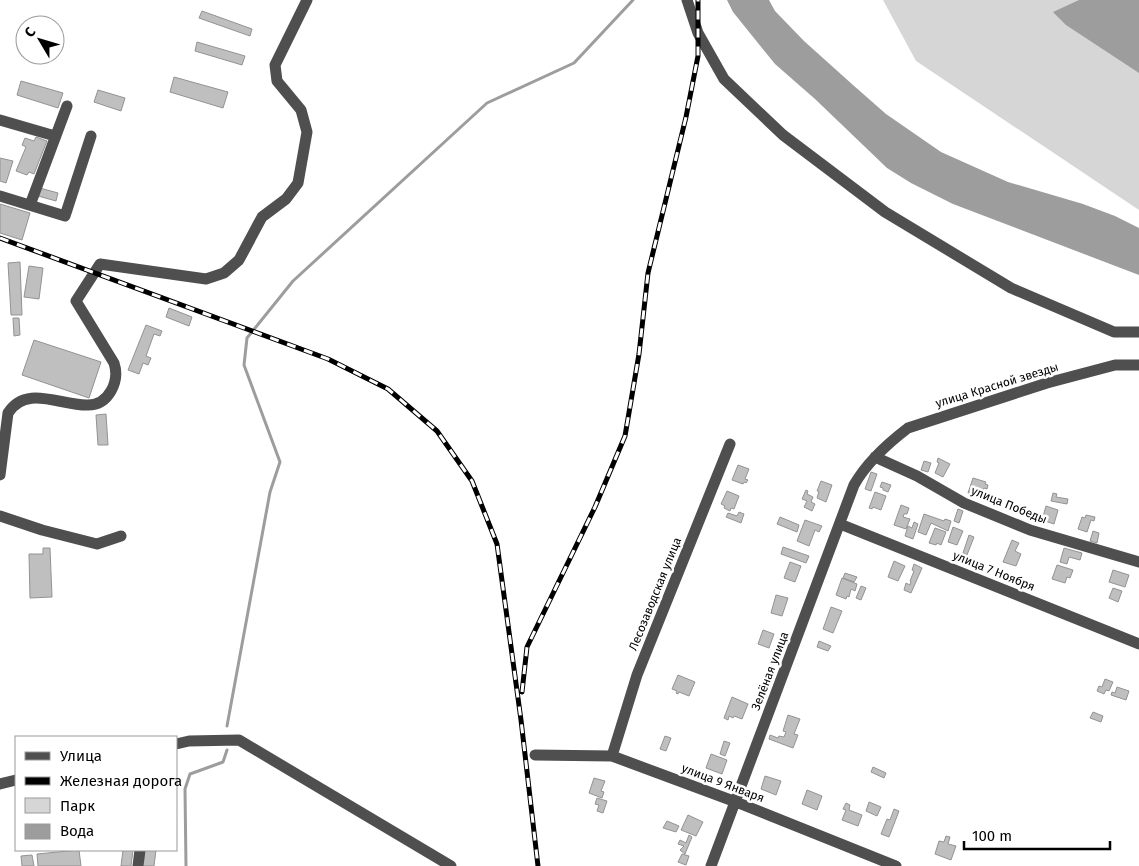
<svg xmlns="http://www.w3.org/2000/svg" width="1139" height="866" viewBox="0 0 1139 866" font-family="'Fira Sans',sans-serif">
<style>
.green{fill:#d6d6d6}
.water{fill:#9d9d9d}
.lines{fill:none;stroke-linecap:round;stroke-linejoin:round}
.stream{stroke:#9d9d9d;stroke-width:3}
.building{fill:#bfbfbf;stroke:#939393}
.minor{stroke:#4f4f4f;stroke-width:11}
.rail-casing{stroke:#000;stroke-width:5}
.rail{stroke:#fff;stroke-width:3;stroke-dasharray:9;stroke-linecap:butt}
.labels{text-anchor:middle;dominant-baseline:central;stroke-width:5;stroke-linejoin:round;paint-order:stroke}
.street-label{font-size:12px;fill:#000;stroke:#fff}
</style>
<rect width="100%" height="100%" fill="#fff"/>
<path class="green" d="M 883,0 L 1139,0 L 1139,210 L 916,61 Z"/>
<path class="water" d="M 727,0 L 769,0 L 775,11 L 804,41 L 853,85 L 886,114 L 941,152 L 1008,182 L 1083,204 L 1115,216 L 1139,228 L 1139,275 L 953,204 L 911,183 L 887,168 L 815,99 L 775,64 L 733,12 Z
M 1079,0 L 1139,0 L 1139,73 L 1066,25 L 1053,12 Z"/>
<g class="lines">
<path class="stream" d="M 227,726 L 270,492 L 280,462 L 244,365 L 247,338 L 293,281 L 487,103 L 574,63 L 633,0
M 186,866 L 185,789 L 190,774 L 223,762 L 227,750"/>
</g>
<path class="building" d="M 202,11 L 252,29 L 250,36 L 199,18 Z
M 197,42 L 245,56 L 242,65 L 195,51 Z
M 174,77 L 228,92 L 223,108 L 170,92 Z
M 21,81 L 63,93 L 58,108 L 17,95 Z
M 98,90 L 125,98 L 121,111 L 94,102 Z
M 36,137 L 47,141 L 34,174 L 29,172 L 27,175 L 16,171 L 26,147 L 22,145 L 25,138 L 34,141 Z
M 0,158 L 13,161 L 6,183 L 0,181 Z
M 40,188 L 58,193 L 56,201 L 38,196 Z
M 0,204 L 30,213 L 22,240 L 0,233 Z
M 20,262 L 22,315 L 11,315 L 8,263 Z
M 29,266 L 43,268 L 39,299 L 24,297 Z
M 169,308 L 192,317 L 189,326 L 166,317 Z
M 13,318 L 19,318 L 20,335 L 14,336 Z
M 146,325 L 162,331 L 160,336 L 154,334 L 146,356 L 151,358 L 148,365 L 143,363 L 139,374 L 128,370 Z
M 34,340 L 101,362 L 89,398 L 22,375 Z
M 106,414 L 108,445 L 98,445 L 96,415 Z
M 938,458 L 950,464 L 943,477 L 935,473 L 939,463 L 937,462 Z
M 924,461 L 931,463 L 928,472 L 921,470 Z
M 738,465 L 749,469 L 745,479 L 748,480 L 746,483 L 744,482 L 743,484 L 732,480 Z
M 871,472 L 877,474 L 871,491 L 865,489 Z
M 973,478 L 986,482 L 985,484 L 988,485 L 987,489 L 984,488 L 981,497 L 968,493 Z
M 821,481 L 832,485 L 826,502 L 817,498 L 819,491 L 817,491 Z
M 882,482 L 891,485 L 888,492 L 883,490 L 883,488 L 880,487 Z
M 806,490 L 808,491 L 807,494 L 813,497 L 811,502 L 815,504 L 812,511 L 804,507 L 807,501 L 802,499 Z
M 727,491 L 739,496 L 734,509 L 731,508 L 730,511 L 724,508 L 725,506 L 721,504 Z
M 875,492 L 886,496 L 881,510 L 873,507 L 872,509 L 869,508 Z
M 1053,493 L 1057,494 L 1056,497 L 1068,499 L 1067,504 L 1051,501 Z
M 901,505 L 909,508 L 907,514 L 904,514 L 903,517 L 910,519 L 906,529 L 894,525 Z
M 1046,506 L 1058,510 L 1054,524 L 1042,520 Z
M 958,509 L 963,511 L 959,523 L 954,521 Z
M 739,512 L 744,514 L 741,523 L 726,517 L 728,513 L 737,516 Z
M 924,514 L 944,521 L 945,519 L 951,521 L 948,531 L 931,523 L 926,535 L 918,532 Z
M 1086,515 L 1095,517 L 1094,521 L 1091,520 L 1087,532 L 1078,529 L 1082,517 L 1085,518 Z
M 780,517 L 799,525 L 797,532 L 777,524 Z
M 805,520 L 822,526 L 819,532 L 815,530 L 809,546 L 797,541 Z
M 914,522 L 918,524 L 913,539 L 905,536 L 908,526 L 912,528 Z
M 953,527 L 963,531 L 957,545 L 948,542 Z
M 935,528 L 946,532 L 941,545 L 937,543 L 936,545 L 929,543 Z
M 1093,531 L 1099,533 L 1097,543 L 1090,541 Z
M 969,535 L 974,537 L 967,555 L 963,553 Z
M 1012,540 L 1019,543 L 1015,551 L 1021,554 L 1016,566 L 1003,562 Z
M 783,547 L 809,556 L 806,563 L 781,554 Z
M 43,548 L 50,548 L 52,597 L 30,598 L 29,554 L 43,554 Z
M 1064,548 L 1082,553 L 1080,560 L 1069,557 L 1067,564 L 1060,562 Z
M 894,561 L 905,566 L 898,581 L 888,577 Z
M 790,562 L 801,566 L 795,582 L 784,578 Z
M 914,564 L 922,568 L 911,593 L 904,590 L 906,583 L 910,585 L 911,581 L 910,581 L 914,571 L 912,570 Z
M 1057,565 L 1073,570 L 1070,578 L 1067,577 L 1065,583 L 1052,579 Z
M 1113,570 L 1129,575 L 1125,587 L 1109,582 Z
M 845,573 L 857,577 L 854,582 L 843,578 Z
M 842,578 L 857,584 L 855,591 L 851,589 L 849,597 L 847,596 L 846,599 L 836,595 Z
M 861,586 L 866,588 L 861,600 L 856,598 Z
M 1113,588 L 1122,591 L 1118,602 L 1109,598 Z
M 776,595 L 788,598 L 782,616 L 771,613 Z
M 831,607 L 842,611 L 833,633 L 823,629 Z
M 763,630 L 774,634 L 769,648 L 758,644 Z
M 819,641 L 831,646 L 828,651 L 817,647 Z
M 678,675 L 695,682 L 689,696 L 679,692 L 678,694 L 676,693 L 677,691 L 672,689 Z
M 1105,679 L 1113,682 L 1109,691 L 1106,690 L 1104,694 L 1097,691 L 1099,686 L 1102,687 Z
M 1117,687 L 1129,691 L 1126,700 L 1111,695 L 1112,692 L 1115,693 Z
M 732,697 L 748,704 L 742,719 L 734,716 L 733,718 L 729,716 L 728,720 L 724,718 Z
M 1093,712 L 1103,716 L 1101,722 L 1090,718 Z
M 788,715 L 800,719 L 794,734 L 798,735 L 793,748 L 769,739 L 770,735 L 778,738 L 779,736 L 784,737 L 786,732 L 783,731 Z
M 665,736 L 671,738 L 666,751 L 660,749 Z
M 724,741 L 730,743 L 725,756 L 720,754 Z
M 711,754 L 727,760 L 722,774 L 706,768 Z
M 873,767 L 886,773 L 884,778 L 871,772 Z
M 765,776 L 781,781 L 776,795 L 761,789 Z
M 594,778 L 605,781 L 601,791 L 604,792 L 602,798 L 589,793 Z
M 807,790 L 822,796 L 817,810 L 802,804 Z
M 597,798 L 607,801 L 603,813 L 597,811 L 599,805 L 595,804 Z
M 869,802 L 881,807 L 877,816 L 866,811 Z
M 846,803 L 850,805 L 849,810 L 862,815 L 858,826 L 842,820 L 846,810 L 843,809 Z
M 894,809 L 899,811 L 889,837 L 881,834 L 887,819 L 890,820 Z
M 688,815 L 703,822 L 696,836 L 681,830 Z
M 667,821 L 679,826 L 676,832 L 663,828 Z
M 689,835 L 692,837 L 685,854 L 680,850 L 684,846 L 678,844 L 680,840 L 686,843 Z
M 946,836 L 950,837 L 948,844 L 956,846 L 951,860 L 935,854 L 939,841 L 944,842 Z
M 79,850 L 81,866 L 38,866 L 37,854 Z
M 123,850 L 133,850 L 131,866 L 121,866 Z
M 142,850 L 156,850 L 154,866 L 140,866 Z
M 682,854 L 689,856 L 686,865 L 678,862 Z
M 32,855 L 34,866 L 22,866 L 21,856 Z"/>
<g class="lines">
<path class="minor" d="M 687,0 L 698,33 L 724,79 L 783,135 L 885,212 L 1011,288 L 1114,332 L 1139,332
M 0,120 L 55,136
M 0,196 L 65,216 L 91,136
M 30,205 L 67,106
M 875,457 L 917,476 L 964,503 L 1030,530 L 1139,562
M 0,475 L 8,413 C 26,384 61,406 88,405 C 109,405 120,381 114,363 L 76,301 L 100,264 L 206,279 L 224,273 L 239,260 L 262,217 L 286,199 L 298,183 L 307,132 L 301,110 L 277,81 L 275,65 L 307,0
M 0,516 L 42,530 L 97,544 L 121,536
M 840,524 L 1139,644
M 176,744 L 189,741 L 239,740 L 451,866
M 535,755 L 612,756 L 736,802 L 896,866
M 612,756 L 637,675 L 730,444
M 0,784 L 16,780
M 138,866 L 140,850
M 711,866 L 854,485 C 867,462 887,444 908,428 L 1047,383 L 1115,365 L 1139,365"/>
<g class="rail-casing">
<path id="rail" d="M 0,238 L 328,359 L 388,389 L 437,431 L 472,481 L 497,544 L 521,720 L 538,866
M 522,692 L 527,647 L 595,507 L 625,436 L 639,354 L 648,273 L 686,117 L 698,56 L 698,0"/>
</g>
<use href="#rail" class="rail"/>
</g>
<g class="labels">
<g class="street-label">
<text transform="translate(997 385) rotate(-17)">улица Красной звезды</text>
<text transform="translate(1009 505) rotate(22)">улица Победы</text>
<text transform="translate(994 571) rotate(22)">улица 7 Ноября</text>
<text transform="translate(655 594) rotate(-68)">Лесозаводская улица</text>
<text transform="translate(770 671) rotate(-69)">Зелёная улица</text>
<text transform="translate(723 783) rotate(21)">улица 9 Января</text>
</g>
</g>
<rect x="15" y="736" width="162" height="115" fill="#ffffff" stroke="#999999"/>
<rect x="25" y="752" width="25" height="8" fill="#4f4f4f" stroke="#999999"/>
<text x="60" y="761" font-size="15" fill="#000000">Улица</text>
<rect x="25" y="777" width="25" height="8" fill="#000000" stroke="#999999"/>
<text x="60" y="786" font-size="15" fill="#000000">Железная дорога</text>
<rect x="25" y="798" width="25" height="15" fill="#d6d6d6" stroke="#999999"/>
<text x="60" y="811" font-size="15" fill="#000000">Парк</text>
<rect x="25" y="824" width="25" height="15" fill="#9d9d9d" stroke="#999999"/>
<text x="60" y="836" font-size="15" fill="#000000">Вода</text>
<g transform="translate(40 40) rotate(308)"><circle r="24" fill="#ffffff" stroke="#999999"/>
<path d="M0-4L9 19L0 12L-9 19Z" fill="#000000"/>
<text y="-8" font-size="14" font-weight="bold" text-anchor="middle" fill="#000000">С</text>
</g>
<path d="M964 841v8h146v-8" fill="none" stroke="#000000" stroke-width="2.5"/>
<text x="972" y="841" font-size="15" fill="#000000" stroke="#ffffff" stroke-width="4" paint-order="stroke">100 m</text>
</svg>
